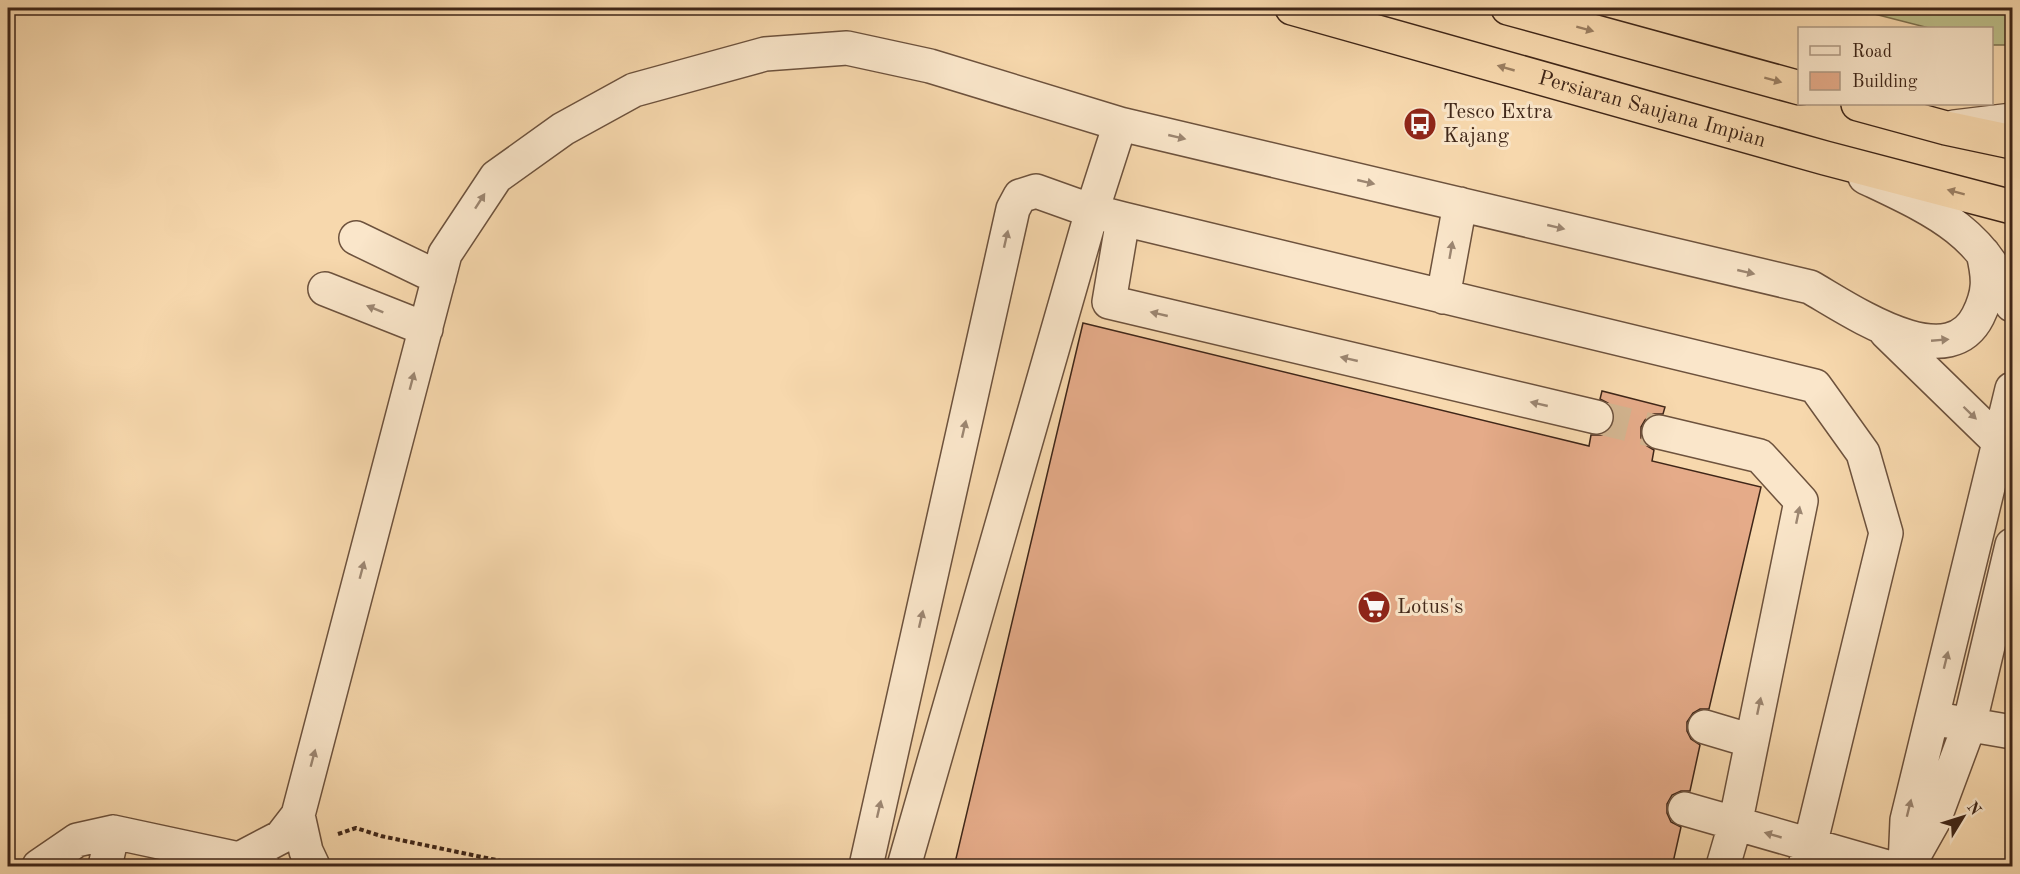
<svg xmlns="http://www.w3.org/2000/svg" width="2020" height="874" viewBox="0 0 2020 874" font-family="'Old Standard TT',serif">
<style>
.green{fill:#bdbf8a;stroke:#7e7251;stroke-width:1.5}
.building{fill:#e5ab89;stroke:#3f2618;stroke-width:1.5}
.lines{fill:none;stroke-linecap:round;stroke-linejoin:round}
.minor-tunnel{stroke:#d2b48f;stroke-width:33;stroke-dasharray:33 16;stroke-linecap:butt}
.minor-casing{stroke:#6d523d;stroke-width:36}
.highway-casing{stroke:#3f2618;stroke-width:36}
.path{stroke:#3f2618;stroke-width:4;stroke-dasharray:4.5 3;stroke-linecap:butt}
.minor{stroke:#fae6ca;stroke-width:33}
.highway{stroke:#f7d8ad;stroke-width:33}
.oneway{fill:#9b7f62}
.oneway2{fill:#9c8671}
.labels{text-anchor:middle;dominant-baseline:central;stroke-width:6;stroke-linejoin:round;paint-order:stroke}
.street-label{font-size:21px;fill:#3f2618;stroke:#fae6ca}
.poi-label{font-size:21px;fill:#3f2618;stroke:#fae6ca;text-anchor:start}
</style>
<rect width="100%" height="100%" fill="#f7d8ad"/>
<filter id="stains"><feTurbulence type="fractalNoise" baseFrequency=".00333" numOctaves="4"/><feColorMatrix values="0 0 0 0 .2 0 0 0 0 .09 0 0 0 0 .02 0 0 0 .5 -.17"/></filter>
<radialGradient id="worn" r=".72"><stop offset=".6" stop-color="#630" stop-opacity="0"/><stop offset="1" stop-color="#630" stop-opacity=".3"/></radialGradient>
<path class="green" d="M 1851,8 L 2012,8 L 2012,45 L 1992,45 L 1992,28 L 1929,28 Z"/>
<path class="building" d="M 1083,323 L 1589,446 L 1591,435 L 1602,435 L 1609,430 L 1614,422 L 1614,411 L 1608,403 L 1600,399 L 1602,391 L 1665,407 L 1663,414 L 1653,414 L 1645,420 L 1641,427 L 1641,438 L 1647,446 L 1654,450 L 1652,461 L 1761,487 L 1709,709 L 1700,709 L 1693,713 L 1687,722 L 1687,731 L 1691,739 L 1700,745 L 1690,791 L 1681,791 L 1672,795 L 1667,804 L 1667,813 L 1671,822 L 1681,827 L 1672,867 L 954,867 Z"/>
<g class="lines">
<path class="minor-tunnel" d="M 1596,417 L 1659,432"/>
<g class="minor-casing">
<path id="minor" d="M 1954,127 L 2012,120
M 1865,177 C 1932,209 1985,231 2012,305
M 1123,219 L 1109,302 L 1596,417
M 356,238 L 439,278
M 325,289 L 426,329
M 1443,297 L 1460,204
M 1886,332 L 2000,443 L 2012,447
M 1659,432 L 1760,456 L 1801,501 L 1735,825 L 1723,866
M 1948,721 L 2012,732
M 1705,727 L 1752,741
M 1685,809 L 1884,866
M 298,815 L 306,851 L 313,866
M 239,859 L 281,837 L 298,815 L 445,254 L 496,177 L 563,129 L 634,90 L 765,54 L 847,48 L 930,66 L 1120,124 L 1810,287 C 1849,309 1947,378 1978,316 C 1990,292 1989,278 1983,253
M 39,866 L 77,840 L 113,832 L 262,864
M 105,866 L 113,832
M 866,866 L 1013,209 L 1020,196 L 1036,191 L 1092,211 L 1123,219 L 1815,386 L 1863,453 L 1886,533 L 1805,866
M 904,866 L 1092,211 L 1120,124
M 1905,866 L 1907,820 L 2012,389
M 1908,866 L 1934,820 L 1969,726 L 2012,545"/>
</g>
<g class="highway-casing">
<g id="highway">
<path id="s1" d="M 1292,8 L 1825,158 L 2012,207"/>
<path d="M 1508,8 L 1800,88"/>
<path d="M 1858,104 L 1946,128 L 2012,142"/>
</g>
</g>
<path class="path" d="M 338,834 L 356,828 L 381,836 L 525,866"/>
<use href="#minor" class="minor"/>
<use href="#highway" class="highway"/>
</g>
<defs><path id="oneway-solid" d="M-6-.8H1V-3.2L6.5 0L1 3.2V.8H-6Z" transform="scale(1.5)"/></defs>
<g class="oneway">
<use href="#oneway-solid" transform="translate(1585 29) rotate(15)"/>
<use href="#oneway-solid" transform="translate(1506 68) rotate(-164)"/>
<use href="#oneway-solid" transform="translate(1773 80) rotate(15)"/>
<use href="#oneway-solid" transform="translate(1956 192) rotate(-165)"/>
</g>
<g class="oneway2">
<use href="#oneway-solid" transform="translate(1177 137) rotate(13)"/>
<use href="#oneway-solid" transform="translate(1366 182) rotate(13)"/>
<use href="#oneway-solid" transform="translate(480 201) rotate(-57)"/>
<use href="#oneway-solid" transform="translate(1556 227) rotate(13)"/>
<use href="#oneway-solid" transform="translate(1006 239) rotate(-77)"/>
<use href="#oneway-solid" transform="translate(1451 250) rotate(-80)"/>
<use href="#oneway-solid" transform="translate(1746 272) rotate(13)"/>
<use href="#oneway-solid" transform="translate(375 309) rotate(-158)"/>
<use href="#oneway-solid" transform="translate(1159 314) rotate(-167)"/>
<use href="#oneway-solid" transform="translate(1940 340) rotate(-5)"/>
<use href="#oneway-solid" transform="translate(1349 359) rotate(-167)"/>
<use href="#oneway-solid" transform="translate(412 381) rotate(-75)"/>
<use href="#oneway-solid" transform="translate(1539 404) rotate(-167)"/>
<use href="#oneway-solid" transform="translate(1970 413) rotate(44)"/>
<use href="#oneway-solid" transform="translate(964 429) rotate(-77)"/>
<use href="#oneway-solid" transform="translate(1798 515) rotate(-78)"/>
<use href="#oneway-solid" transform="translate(362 570) rotate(-75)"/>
<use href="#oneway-solid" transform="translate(921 619) rotate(-77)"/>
<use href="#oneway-solid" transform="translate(1946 660) rotate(-76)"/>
<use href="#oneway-solid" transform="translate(1759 706) rotate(-78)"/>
<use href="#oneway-solid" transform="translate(313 758) rotate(-75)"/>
<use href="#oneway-solid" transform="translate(1909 808) rotate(-76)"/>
<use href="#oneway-solid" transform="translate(879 809) rotate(-77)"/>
<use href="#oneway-solid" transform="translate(1773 835) rotate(-164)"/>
</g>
<defs>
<g id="bus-disc" transform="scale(1.725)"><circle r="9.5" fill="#8f2418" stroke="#fae6ca"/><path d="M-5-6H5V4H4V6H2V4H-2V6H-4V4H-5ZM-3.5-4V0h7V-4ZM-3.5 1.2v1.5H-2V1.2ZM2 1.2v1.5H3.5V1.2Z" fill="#fff"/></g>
<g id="supermarket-disc" transform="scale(1.725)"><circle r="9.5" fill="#8f2418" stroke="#fae6ca"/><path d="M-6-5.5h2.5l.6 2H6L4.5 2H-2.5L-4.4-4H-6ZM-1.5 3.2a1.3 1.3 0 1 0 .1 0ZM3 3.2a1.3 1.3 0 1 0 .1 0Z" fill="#fff"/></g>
</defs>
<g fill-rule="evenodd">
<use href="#bus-disc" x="1420" y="124"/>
<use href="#supermarket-disc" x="1374" y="607"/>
</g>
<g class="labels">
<g class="street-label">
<text stroke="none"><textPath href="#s1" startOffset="374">Persiaran Saujana Impian</textPath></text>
</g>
<g class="poi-label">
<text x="1443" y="112">Tesco Extra<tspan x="1443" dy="24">Kajang</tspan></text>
<text x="1397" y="607">Lotus's</text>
</g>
</g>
<rect width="2020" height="874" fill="none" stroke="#f7d8ad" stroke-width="30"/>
<rect x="9" y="9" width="2002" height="856" fill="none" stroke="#3f2618" stroke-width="3"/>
<rect x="15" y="15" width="1990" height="844" fill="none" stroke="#3f2618" stroke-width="1.5"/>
<rect x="1798" y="27" width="195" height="78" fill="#fae6ca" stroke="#af9983" stroke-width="1.5"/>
<rect x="1810" y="46" width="30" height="9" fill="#fae6ca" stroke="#af9983" stroke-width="1.5"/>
<text x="1852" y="57" font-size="18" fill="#3f2618">Road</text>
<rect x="1810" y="72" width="30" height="18" fill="#e5ab89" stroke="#af9983" stroke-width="1.5"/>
<text x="1852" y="87" font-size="18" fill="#3f2618">Building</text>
<g transform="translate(1963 817) rotate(52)" stroke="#fae6ca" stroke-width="4.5" paint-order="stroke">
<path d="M0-4.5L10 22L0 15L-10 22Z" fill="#3f2618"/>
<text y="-9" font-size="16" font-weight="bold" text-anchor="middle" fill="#3f2618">N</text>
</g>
<rect width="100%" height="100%" filter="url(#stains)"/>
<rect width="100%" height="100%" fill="url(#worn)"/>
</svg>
